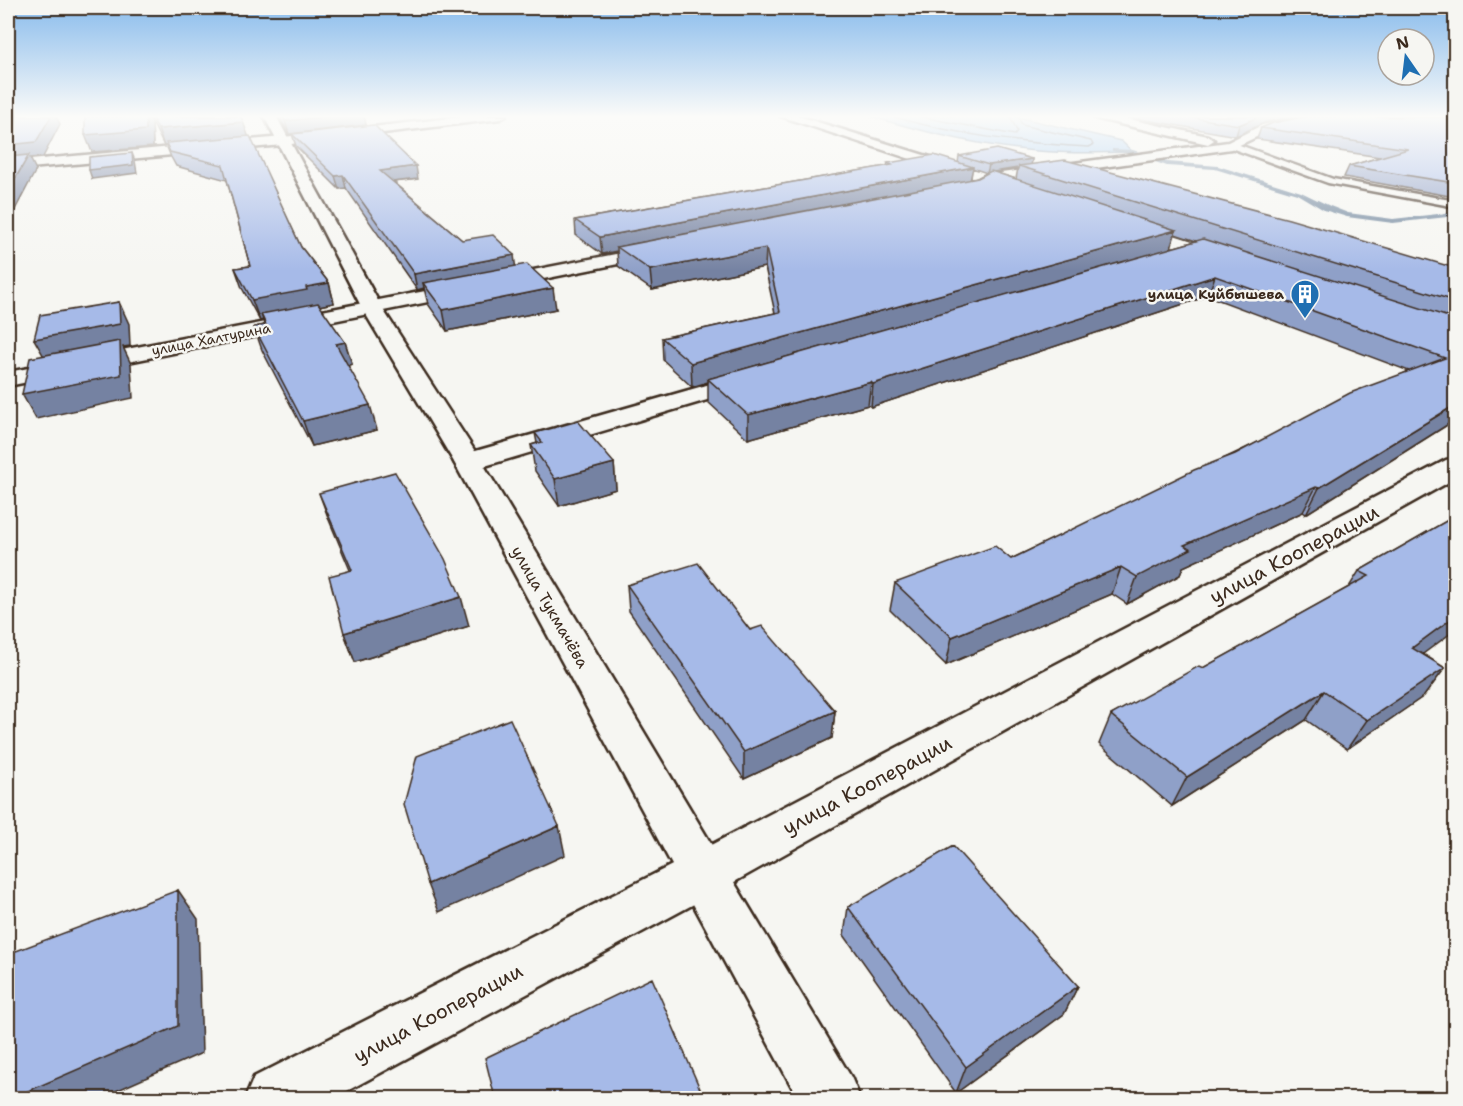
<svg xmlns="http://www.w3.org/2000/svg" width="1463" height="1106" viewBox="0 0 1463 1106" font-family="'Shantell Sans',sans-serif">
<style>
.water{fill:#99c6f3;stroke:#73889e;stroke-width:1.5}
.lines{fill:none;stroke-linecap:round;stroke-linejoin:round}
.shore{stroke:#616873;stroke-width:1.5}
.stream{fill:#73889e;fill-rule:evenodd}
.lane-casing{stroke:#3b2a1e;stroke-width:5}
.street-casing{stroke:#3b2a1e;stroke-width:5}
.secondary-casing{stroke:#3b2a1e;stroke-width:5}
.lane{fill:#f6f6f2;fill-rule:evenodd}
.street{fill:#f6f6f2;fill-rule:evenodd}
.secondary{fill:#f6f6f2;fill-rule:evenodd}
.wall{fill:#8fa0c8;stroke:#3b2a1e;stroke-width:1.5;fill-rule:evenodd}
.shaded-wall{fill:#7482a2;stroke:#3b2a1e;stroke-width:1.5}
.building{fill:#a6bae8;stroke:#3b2a1e;stroke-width:1.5}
.labels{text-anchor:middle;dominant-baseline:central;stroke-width:5;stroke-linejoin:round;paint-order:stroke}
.far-poi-label{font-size:14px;font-weight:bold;fill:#3b2a1e;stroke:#f6f6f2;text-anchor:end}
.far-street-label{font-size:14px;fill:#3b2a1e;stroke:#f6f6f2}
.street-label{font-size:16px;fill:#3b2a1e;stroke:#f6f6f2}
.near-street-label{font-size:20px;fill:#3b2a1e;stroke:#f6f6f2}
</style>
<rect width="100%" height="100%" fill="#f6f6f2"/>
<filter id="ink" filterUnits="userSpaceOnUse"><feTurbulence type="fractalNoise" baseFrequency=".0167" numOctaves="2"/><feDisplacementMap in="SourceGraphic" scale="12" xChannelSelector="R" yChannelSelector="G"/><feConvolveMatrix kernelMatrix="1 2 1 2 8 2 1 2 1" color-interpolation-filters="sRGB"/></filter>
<g filter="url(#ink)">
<path class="water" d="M 869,116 L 1013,116 L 1121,141 L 1133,152 C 1095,153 1055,154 1018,149 C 967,143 918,130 869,116 Z"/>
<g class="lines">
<path class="shore" d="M 890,116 C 957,135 1020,143 1089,147 L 1093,145 L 1091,141 L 1022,125 L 1018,116
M 917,116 L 1015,135 L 1017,131 L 1010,116"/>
<path class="stream" d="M 1112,149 L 1133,150 L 1168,162 L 1218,166 L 1301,192 L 1330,206 L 1348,213 L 1393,219 L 1456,212 L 1456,216 L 1393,223 L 1347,217 L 1324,210 L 1297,194 L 1215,169 L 1167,166 L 1132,154 L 1112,151 Z"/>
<g class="lane-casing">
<path id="lane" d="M 1228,143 L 1234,143 L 1333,179 L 1456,201 L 1456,207 L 1328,183 L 1228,147 Z"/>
</g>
<g class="street-casing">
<path id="street" d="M 469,116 L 506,116 L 500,119 L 283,145 L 8,170 L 8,162 L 283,137 Z
M 780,116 L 798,116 L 966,168 L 968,171 L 961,175 L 956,174 Z
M 1092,116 L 1115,116 L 1208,136 L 1214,140 L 1208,144 L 1098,119 Z
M 1310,116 L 1335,116 L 1329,119 L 1269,131 L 1231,149 L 990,183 L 980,191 L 966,195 L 958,190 L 986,175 L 1228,142 L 1262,125 Z
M 1130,221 L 1233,254 L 1235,258 L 1233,262 L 1219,262 L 1124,230 L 1122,226 L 1124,222 Z
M 662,245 L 668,246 L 671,250 L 668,254 L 8,386 L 8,372 Z
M 752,372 L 761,374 L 764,379 L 761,384 L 478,468 L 468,471 L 458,468 L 454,462 L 458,456 Z
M 1456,458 L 1456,478 L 720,890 L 334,1098 L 245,1098 L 254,1077 L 686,858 L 1446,460 Z"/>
</g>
<g class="secondary-casing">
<path id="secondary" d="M 264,116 L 276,116 L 382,308 L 482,462 L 851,1077 L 860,1098 L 798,1098 L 454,462 L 362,308 Z"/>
</g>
<use href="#lane" class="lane"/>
<use href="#street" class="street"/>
<use href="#secondary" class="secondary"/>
</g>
<path class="wall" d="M 85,116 L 241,116 L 248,136 L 301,247 L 329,283 L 334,303 L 319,306 L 345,342 L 352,364 L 348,365 L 377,430 L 312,446 L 262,350 L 254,327 L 264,325 L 263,320 L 260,321 L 242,288 L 235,268 L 250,266 L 227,180 L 176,166 L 171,157 L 166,145 L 164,146 L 152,122 L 153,147 L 92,152 Z
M 279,116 L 364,116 L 366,125 L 289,134 Z
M 1124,116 L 1297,116 L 1266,122 L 1236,136 Z
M 1308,116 L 1455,116 L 1455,197 L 1344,177 L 1349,166 L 1380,157 L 1257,139 L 1261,128 Z
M 292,134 L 418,179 L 394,182 L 462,240 L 515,266 L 556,309 L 447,331 L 428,304 L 424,288 L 417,290 L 346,188 L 339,189 L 296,146 Z
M 959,156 L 1032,159 L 1031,165 L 1455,268 L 1455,420 L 1306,514 L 1303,512 L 1183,567 L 1180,575 L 1127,604 L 1112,594 L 946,665 L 890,610 L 895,583 L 1011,559 L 1409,371 L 1208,296 L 871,407 L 868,405 L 748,439 L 708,402 L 708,382 L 692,387 L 663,360 L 662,338 L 775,313 L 765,267 L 652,290 L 618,266 L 617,251 L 602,254 L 576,235 L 575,220 L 887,166 L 888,163 L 958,163 ZM 972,168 L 987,173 L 989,172 L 978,178 L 971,179 ZM 1018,168 L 1016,179 L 993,172 ZM 1175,234 L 1196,241 L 1171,248 Z
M 535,433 L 614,463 L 616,489 L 559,506 L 535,471 L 531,445 L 537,443 Z
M 319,493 L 469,626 L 355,662 L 344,633 L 350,570 L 329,520 Z
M 1455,516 L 1423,654 L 1445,668 L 1424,696 L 1347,749 L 1306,720 L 1172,806 L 1099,744 L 1111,715 L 1203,668 L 1349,587 L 1359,571 Z
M 627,585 L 750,630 L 835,711 L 832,738 L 744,779 L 629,611 Z
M 848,907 L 1078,986 L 1064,1014 L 956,1093 L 844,935 Z"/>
<path class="shaded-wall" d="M 51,116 L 56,116 L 60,124 L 43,157 L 30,158 L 36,170 L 8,223 L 8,145 Z
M 146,116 L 149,116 L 152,122 L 153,147 L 92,152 L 85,135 Z
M 332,116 L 364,116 L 366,125 L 289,134 L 285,121 Z
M 1260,116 L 1297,116 L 1266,122 L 1236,136 L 1239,125 Z
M 243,122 L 249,138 L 164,146 L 158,129 Z
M 132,153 L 135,161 L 137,173 L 92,179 L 89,170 Z
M 1032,159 L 1031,167 L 1019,166 L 1018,168 L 987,173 L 989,165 Z
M 416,166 L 418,179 L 384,183 L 380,171 Z
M 973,167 L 970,181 L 617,247 L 617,251 L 602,254 L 600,237 Z
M 343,175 L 346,188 L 339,189 L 335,176 Z
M 1176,230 L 1170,249 L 708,379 L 708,382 L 692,387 L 691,363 Z
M 766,248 L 765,267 L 652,290 L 650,270 Z
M 514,255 L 516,270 L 423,283 L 424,288 L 417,290 L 414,274 Z
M 1215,276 L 1208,296 L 871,407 L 873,384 Z
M 329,283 L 334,303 L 313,307 L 261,314 L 263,320 L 260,321 L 252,300 L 306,287 Z
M 553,288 L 556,309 L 447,331 L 443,310 Z
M 119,302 L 129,324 L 130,346 L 123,347 L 131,364 L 133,398 L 36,419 L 22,394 L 47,362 L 34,339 Z
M 345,342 L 352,364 L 343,367 L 336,344 Z
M 871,382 L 868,405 L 748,439 L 748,415 Z
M 370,405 L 377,430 L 312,446 L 303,421 Z
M 1455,405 L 1455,420 L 1306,514 L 1319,488 Z
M 614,463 L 616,489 L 559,506 L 555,479 Z
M 1316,487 L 1303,512 L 1183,567 L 1180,575 L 1127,604 L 1137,577 L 1184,545 Z
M 1121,567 L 1112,594 L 946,665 L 952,637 Z
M 461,597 L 469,626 L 355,662 L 344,633 Z
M 1455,616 L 1455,630 L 1392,677 L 1412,648 Z
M 1445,668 L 1424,696 L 1347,749 L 1367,720 Z
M 1324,691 L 1306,720 L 1172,806 L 1187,777 Z
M 835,711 L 832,738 L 744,779 L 744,752 Z
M 559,826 L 565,855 L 439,912 L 428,884 Z
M 178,890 L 198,919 L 202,1053 L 100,1098 L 12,1098 Z
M 1078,986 L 1064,1014 L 956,1093 L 966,1067 Z"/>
<path class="building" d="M 8,116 L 51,116 L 36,142 L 8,145 Z
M 85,116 L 146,116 L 146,130 L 85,135 Z
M 151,116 L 241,116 L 243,122 L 158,129 Z
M 282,116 L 332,116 L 285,121 Z
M 1184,116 L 1260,116 L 1239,125 Z
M 1308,116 L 1455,117 L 1455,183 L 1349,166 L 1408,149 L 1261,128 L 1273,123 Z
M 374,125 L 416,166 L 380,171 L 462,240 L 493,235 L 514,255 L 414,274 L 343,175 L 335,176 L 292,134 Z
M 250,136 L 301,247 L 329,283 L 306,287 L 307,290 L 252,300 L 235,268 L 250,266 L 223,165 L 170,152 L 166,143 Z
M 997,149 L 1032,159 L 989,165 L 959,156 Z
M 132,153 L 133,165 L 89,170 L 89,157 Z
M 29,155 L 8,191 L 8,157 Z
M 934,155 L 973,167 L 600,237 L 575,220 L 892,165 L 888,163 Z
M 1065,160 L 1289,219 L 1455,268 L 1455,301 L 1019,166 Z
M 991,171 L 1176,230 L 691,363 L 662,338 L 780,312 L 766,248 L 650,270 L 617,247 L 978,178 Z
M 1203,239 L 1455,319 L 1455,405 L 1319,488 L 1316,487 L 1184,545 L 1191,549 L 1137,577 L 1121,567 L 952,637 L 895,583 L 995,546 L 1011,559 L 1194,470 L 1235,454 L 1350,393 L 1445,358 L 1215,276 L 873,384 L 871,382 L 748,415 L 708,379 Z
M 527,264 L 553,288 L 443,310 L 423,283 Z
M 119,302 L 120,324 L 34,339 L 40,315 Z
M 318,303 L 345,342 L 336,344 L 370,405 L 303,421 L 254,327 L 266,325 L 261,314 Z
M 120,341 L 121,375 L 22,394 L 30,358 Z
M 578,421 L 614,463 L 555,479 L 531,445 L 542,442 L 535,433 Z
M 395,472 L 445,559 L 461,597 L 344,633 L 329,576 L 352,570 L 319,493 Z
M 1455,516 L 1455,616 L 1412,648 L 1445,668 L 1367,720 L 1324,691 L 1187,777 L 1111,715 L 1199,666 L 1203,668 L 1369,576 L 1359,571 Z
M 698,563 L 750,630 L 762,626 L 835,711 L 744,752 L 627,585 Z
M 510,719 L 559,826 L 428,884 L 404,804 L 417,756 Z
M 953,846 L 1078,986 L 966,1067 L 848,907 Z
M 178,890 L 178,1026 L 12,1098 L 8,1098 L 8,954 Z
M 652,978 L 704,1098 L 495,1098 L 485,1058 Z"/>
</g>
<linearGradient id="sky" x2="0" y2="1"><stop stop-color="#88bbec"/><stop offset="0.43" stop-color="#fbfbf9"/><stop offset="1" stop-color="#fbfbf9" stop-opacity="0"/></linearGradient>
<rect width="1463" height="271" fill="url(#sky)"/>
<defs>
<g id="building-pin" transform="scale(1.5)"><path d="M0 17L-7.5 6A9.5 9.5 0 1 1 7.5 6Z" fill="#1f6fb2" stroke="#f6f6f2"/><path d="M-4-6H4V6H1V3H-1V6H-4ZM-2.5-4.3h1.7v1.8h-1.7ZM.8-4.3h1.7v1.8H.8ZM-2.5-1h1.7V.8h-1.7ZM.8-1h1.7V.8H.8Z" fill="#fff"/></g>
</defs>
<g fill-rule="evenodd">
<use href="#building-pin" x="1305" y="294"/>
</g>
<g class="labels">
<g class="far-poi-label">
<text x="1284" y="294">улица Куйбышева</text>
</g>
<g class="far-street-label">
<text transform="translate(211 339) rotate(-11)">улица Халтурина</text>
</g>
<g class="street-label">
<text transform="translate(550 607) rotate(60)">улица Тукмачёва</text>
</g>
<g class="near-street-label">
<text transform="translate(1294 554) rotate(-28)">улица Кооперации</text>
<text transform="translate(867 785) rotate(-28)">улица Кооперации</text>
<text transform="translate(438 1013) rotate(-28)">улица Кооперации</text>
</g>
</g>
<rect width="1463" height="1106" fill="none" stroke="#f6f6f2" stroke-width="30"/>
<rect x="15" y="15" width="1433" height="1076" fill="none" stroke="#3b2a1e" stroke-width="2" filter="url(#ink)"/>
<g transform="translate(1406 57) rotate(346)"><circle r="28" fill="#f6f6f2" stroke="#aba49d" stroke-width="1.5"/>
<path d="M0-4.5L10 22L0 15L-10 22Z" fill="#1f6fb2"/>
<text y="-9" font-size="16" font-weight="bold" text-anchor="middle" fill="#3b2a1e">N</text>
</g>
</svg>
